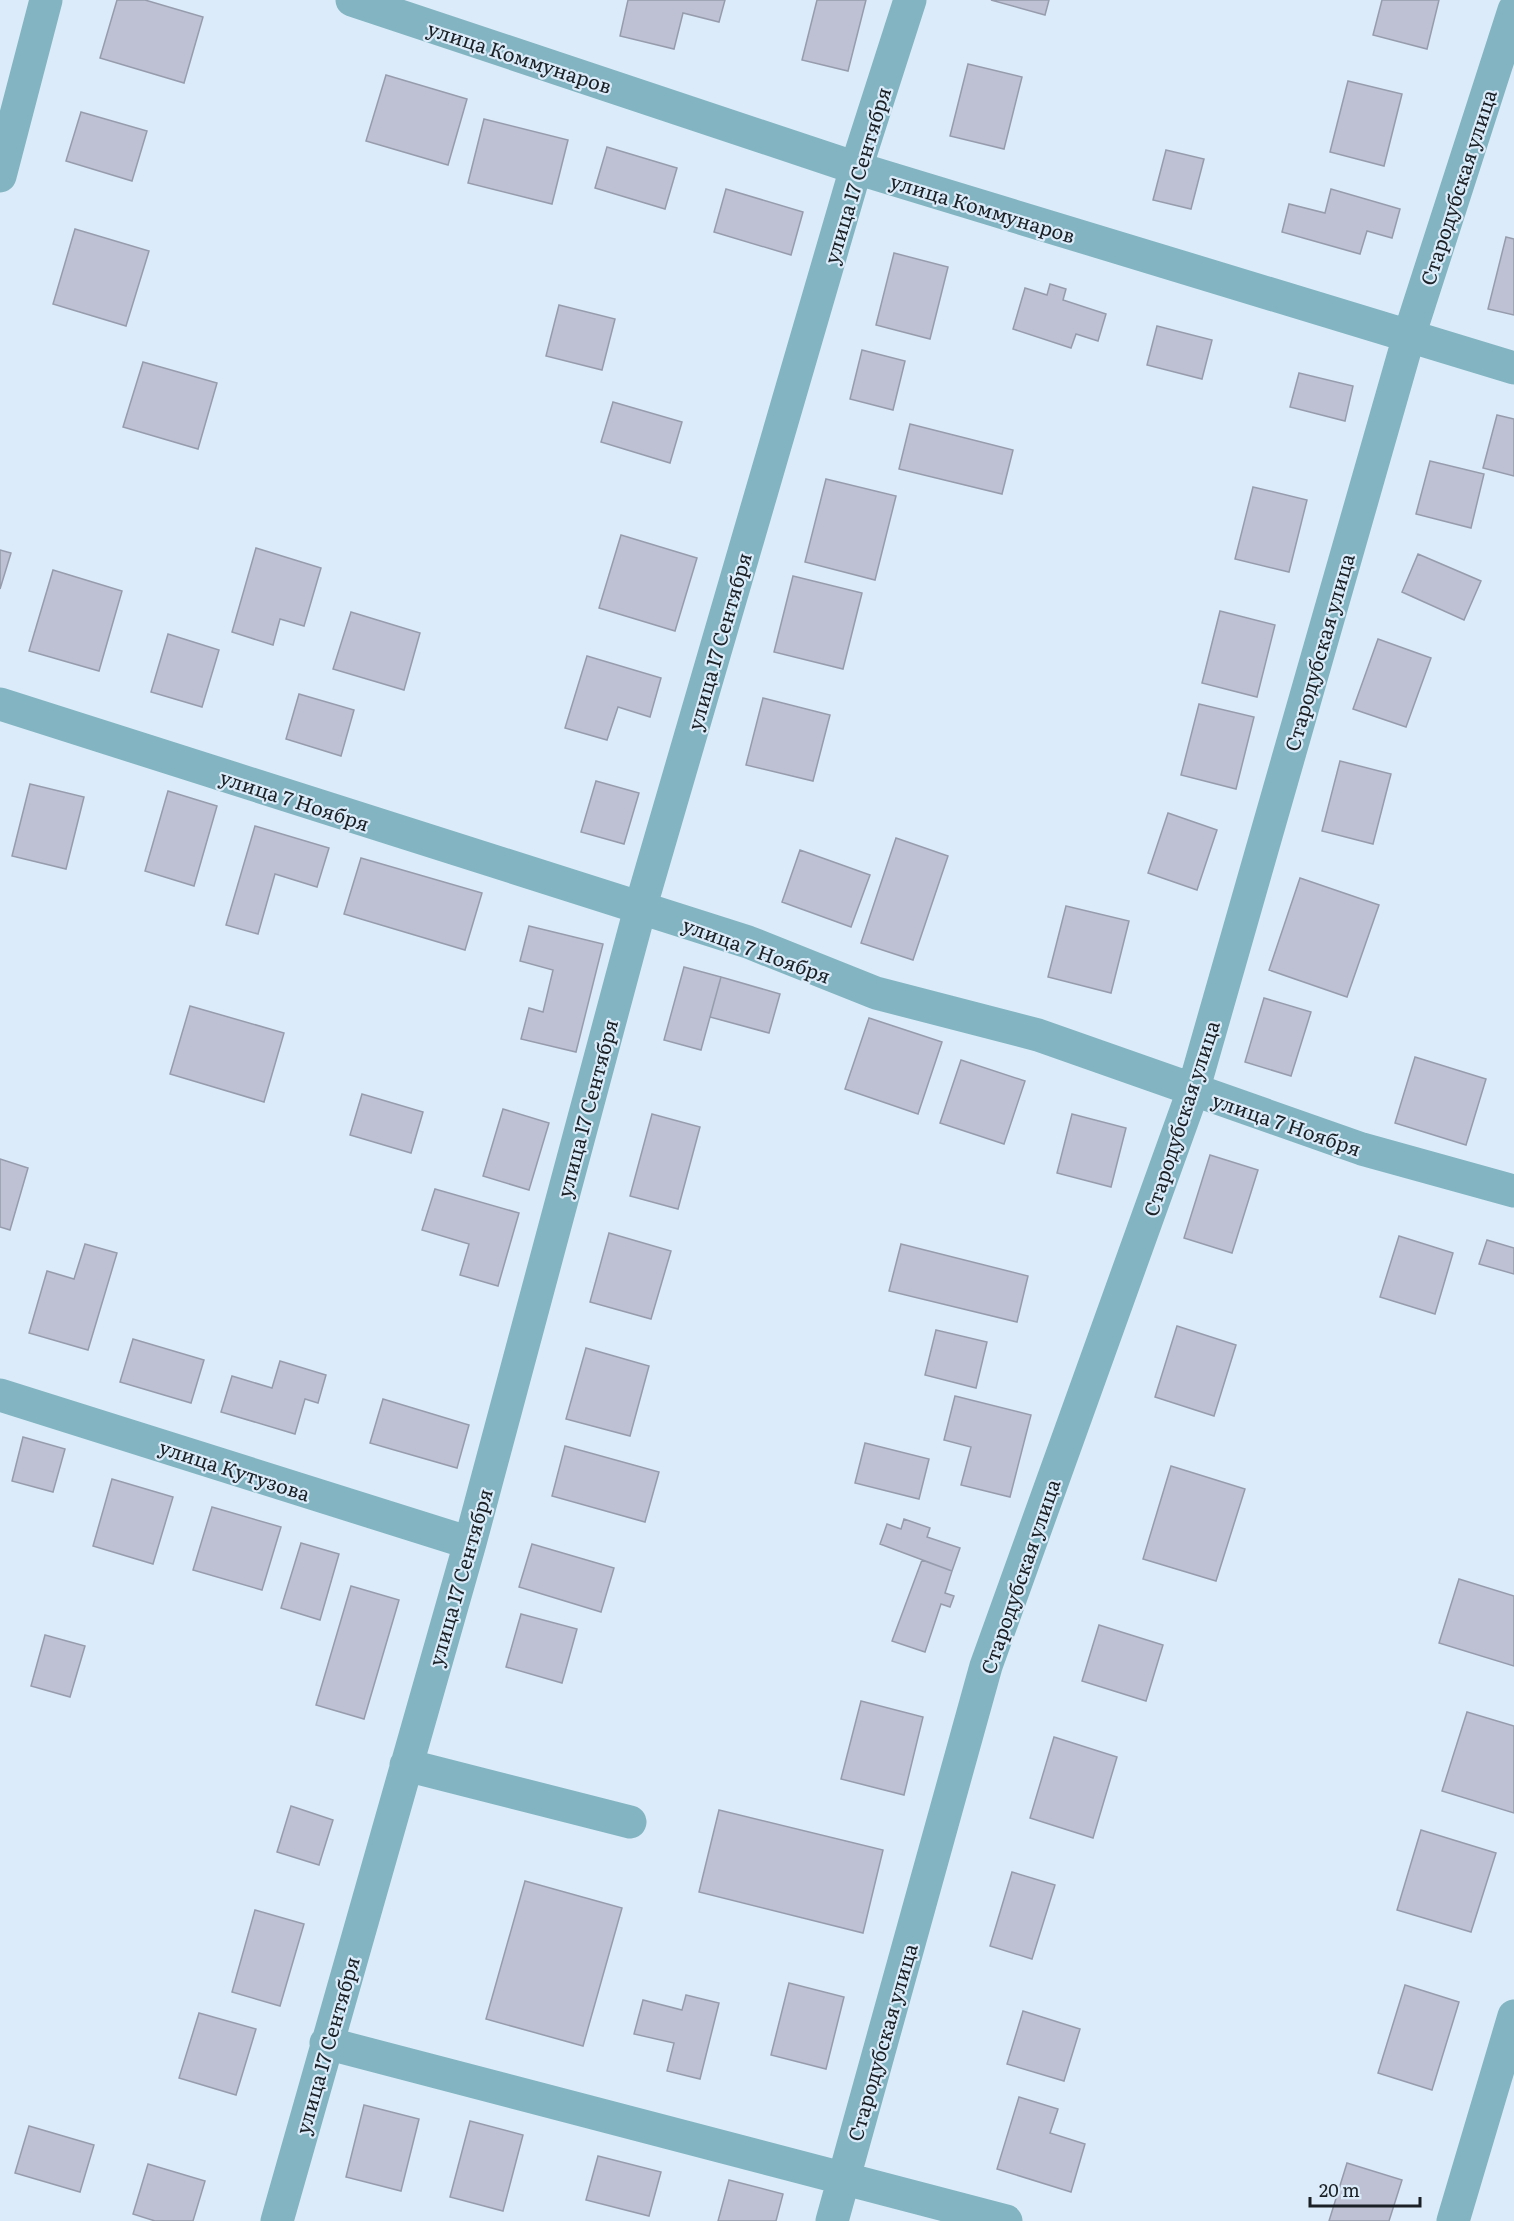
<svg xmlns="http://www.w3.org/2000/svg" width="1514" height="2221" viewBox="0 0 1514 2221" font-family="Literata,serif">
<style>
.building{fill:#bdc1d3;stroke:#979cad;stroke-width:1.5}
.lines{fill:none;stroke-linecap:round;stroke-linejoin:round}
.minor{stroke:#82b4c1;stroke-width:33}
.labels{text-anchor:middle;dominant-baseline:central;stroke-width:4.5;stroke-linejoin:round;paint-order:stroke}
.street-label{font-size:20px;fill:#1a2025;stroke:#dbebf9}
</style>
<rect width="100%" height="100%" fill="#dbebf9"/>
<path class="building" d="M 117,0 L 145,0 L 203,17 L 184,83 L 100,58 Z
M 628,0 L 725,0 L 719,22 L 683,13 L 674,49 L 620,36 Z
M 817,0 L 866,0 L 848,71 L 802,60 Z
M 991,0 L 1049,0 L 1045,15 Z
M 1382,0 L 1439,0 L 1427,49 L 1373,35 Z
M 968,64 L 1022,77 L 1004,149 L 950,136 Z
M 386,75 L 467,99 L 448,165 L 366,141 Z
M 1348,81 L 1402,94 L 1384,166 L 1330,152 Z
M 81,112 L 147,131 L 132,181 L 66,161 Z
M 484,119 L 568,140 L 552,204 L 468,183 Z
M 607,147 L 677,168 L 665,209 L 595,188 Z
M 1166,150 L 1204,159 L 1191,209 L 1153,200 Z
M 726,189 L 803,212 L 791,255 L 714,232 Z
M 1331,189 L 1400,209 L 1392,238 L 1367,231 L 1360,254 L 1282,232 L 1289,204 L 1325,213 Z
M 75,229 L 149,251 L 126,326 L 53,304 Z
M 1506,237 L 1514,239 L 1514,315 L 1488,309 Z
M 894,253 L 948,267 L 930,339 L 876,325 Z
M 1050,284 L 1066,289 L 1063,300 L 1106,314 L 1098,341 L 1076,334 L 1071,348 L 1013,329 L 1025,288 L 1047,295 Z
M 559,305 L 615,319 L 602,370 L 546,356 Z
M 1157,326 L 1212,340 L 1202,379 L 1147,365 Z
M 862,350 L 905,361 L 893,410 L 850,399 Z
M 143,362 L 217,383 L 198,449 L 123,427 Z
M 1299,373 L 1353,386 L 1345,421 L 1290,407 Z
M 613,402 L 682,422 L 670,463 L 601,442 Z
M 1497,415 L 1514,419 L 1514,476 L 1483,468 Z
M 910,424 L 1013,450 L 1002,494 L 899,469 Z
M 1430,461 L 1484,474 L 1471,528 L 1416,514 Z
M 826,479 L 896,496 L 875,580 L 805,562 Z
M 1253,487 L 1307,500 L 1289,572 L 1235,559 Z
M 621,535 L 697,558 L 675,631 L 599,608 Z
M 256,548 L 321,568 L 304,626 L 280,619 L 273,645 L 232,632 Z
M 0,550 L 11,553 L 0,589 Z
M 1418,554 L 1481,581 L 1464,620 L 1402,592 Z
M 53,570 L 122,591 L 99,671 L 29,651 Z
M 793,576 L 862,593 L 843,669 L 774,652 Z
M 1220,611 L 1275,625 L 1257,697 L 1202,683 Z
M 351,612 L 420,633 L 404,690 L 333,669 Z
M 168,634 L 219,650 L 202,707 L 151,692 Z
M 1378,639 L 1431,658 L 1406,727 L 1353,709 Z
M 587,656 L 661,678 L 650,717 L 618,707 L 607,740 L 565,728 Z
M 299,694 L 354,710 L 341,756 L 286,739 Z
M 763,698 L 830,715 L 813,781 L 746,765 Z
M 1199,704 L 1254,717 L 1236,789 L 1181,775 Z
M 1340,761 L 1391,774 L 1373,844 L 1322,831 Z
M 596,781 L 639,793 L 624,844 L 581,832 Z
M 30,784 L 84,797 L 66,869 L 12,856 Z
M 168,791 L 217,806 L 194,886 L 145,871 Z
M 1168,813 L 1217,830 L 1197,890 L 1148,873 Z
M 255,826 L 329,848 L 317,887 L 275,874 L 258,934 L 226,925 Z
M 896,838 L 948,856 L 913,960 L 861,943 Z
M 800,850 L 870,875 L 851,927 L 782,902 Z
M 361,858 L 482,893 L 465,950 L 344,914 Z
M 1300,878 L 1379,905 L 1347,997 L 1269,970 Z
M 1066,906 L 1129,921 L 1111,993 L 1048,977 Z
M 529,926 L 603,944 L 576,1052 L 521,1039 L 529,1008 L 543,1012 L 553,970 L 520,961 Z
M 684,967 L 721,977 L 701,1050 L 664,1040 Z
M 721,977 L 780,994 L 769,1033 L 710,1017 Z
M 1264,998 L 1311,1012 L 1291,1076 L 1245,1062 Z
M 190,1006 L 284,1033 L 264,1102 L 170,1074 Z
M 869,1018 L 942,1042 L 918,1114 L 845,1089 Z
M 1415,1057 L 1486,1079 L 1466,1145 L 1395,1123 Z
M 961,1060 L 1025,1081 L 1004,1144 L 940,1123 Z
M 362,1094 L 423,1112 L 411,1153 L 350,1135 Z
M 503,1109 L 549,1123 L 529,1190 L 483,1176 Z
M 652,1114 L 700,1127 L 678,1209 L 630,1196 Z
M 1072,1114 L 1126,1128 L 1111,1187 L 1057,1173 Z
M 1210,1155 L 1258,1170 L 1232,1253 L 1184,1238 Z
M 0,1159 L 28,1168 L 10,1230 L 0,1227 Z
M 435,1189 L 519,1213 L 498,1286 L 460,1275 L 469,1244 L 422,1230 Z
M 609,1233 L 671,1251 L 651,1319 L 590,1302 Z
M 1399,1236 L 1453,1253 L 1435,1314 L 1380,1297 Z
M 1487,1240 L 1514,1248 L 1514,1274 L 1479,1264 Z
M 85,1244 L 117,1253 L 88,1350 L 29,1333 L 47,1271 L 74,1279 Z
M 901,1244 L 1028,1276 L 1017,1322 L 889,1291 Z
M 1177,1326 L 1236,1345 L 1214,1416 L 1155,1397 Z
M 936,1330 L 987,1342 L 976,1388 L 925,1375 Z
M 133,1339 L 204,1360 L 191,1403 L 120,1382 Z
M 586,1348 L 649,1366 L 630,1436 L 566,1419 Z
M 280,1361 L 326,1375 L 318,1403 L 305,1399 L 295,1434 L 221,1412 L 232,1376 L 272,1388 Z
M 955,1396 L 1031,1415 L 1010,1497 L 961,1485 L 971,1447 L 944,1440 Z
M 383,1399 L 469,1425 L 457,1468 L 370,1443 Z
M 23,1437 L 65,1449 L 53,1492 L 12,1481 Z
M 865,1443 L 929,1459 L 919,1499 L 855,1483 Z
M 565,1446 L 659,1472 L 645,1522 L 552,1496 Z
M 1171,1466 L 1245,1489 L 1216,1581 L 1143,1559 Z
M 112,1479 L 173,1497 L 153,1564 L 93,1546 Z
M 212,1507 L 281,1527 L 262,1590 L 193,1570 Z
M 904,1519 L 930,1528 L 927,1537 L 960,1548 L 952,1571 L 880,1544 L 887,1524 L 901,1529 Z
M 301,1543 L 339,1554 L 320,1620 L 281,1608 Z
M 532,1544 L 614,1568 L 601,1612 L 519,1587 Z
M 922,1560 L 952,1571 L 945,1593 L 954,1596 L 950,1607 L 941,1604 L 925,1652 L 892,1641 Z
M 1459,1579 L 1514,1596 L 1514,1666 L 1439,1643 Z
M 351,1586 L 399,1600 L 364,1719 L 316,1705 Z
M 521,1614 L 577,1629 L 562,1683 L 506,1667 Z
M 1099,1625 L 1163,1645 L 1146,1701 L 1082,1681 Z
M 45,1635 L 85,1646 L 70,1697 L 31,1686 Z
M 861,1701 L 923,1717 L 904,1795 L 841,1779 Z
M 1467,1712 L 1514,1726 L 1514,1813 L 1442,1791 Z
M 1054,1737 L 1117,1757 L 1093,1838 L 1030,1818 Z
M 291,1806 L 333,1820 L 319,1865 L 277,1852 Z
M 719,1810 L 883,1850 L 863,1933 L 699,1892 Z
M 1421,1830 L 1496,1853 L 1471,1932 L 1397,1910 Z
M 1012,1872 L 1055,1885 L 1032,1959 L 990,1946 Z
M 525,1881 L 622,1908 L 583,2046 L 486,2019 Z
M 255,1910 L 304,1924 L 280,2006 L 232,1992 Z
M 789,1983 L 844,1997 L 826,2069 L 771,2055 Z
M 1405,1985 L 1459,2002 L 1432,2090 L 1378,2073 Z
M 686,1995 L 719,2003 L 700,2079 L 667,2071 L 674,2043 L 634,2034 L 643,2000 L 682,2010 Z
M 1023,2011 L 1080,2029 L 1064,2081 L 1007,2064 Z
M 199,2013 L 256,2029 L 236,2095 L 179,2078 Z
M 1019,2097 L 1058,2109 L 1050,2133 L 1085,2144 L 1071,2192 L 997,2169 Z
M 364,2105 L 419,2119 L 401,2191 L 346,2177 Z
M 470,2121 L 523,2135 L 503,2211 L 450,2197 Z
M 29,2126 L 94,2145 L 80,2192 L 15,2173 Z
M 598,2156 L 661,2172 L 649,2216 L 586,2200 Z
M 1347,2163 L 1402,2180 L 1389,2221 L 1329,2221 Z
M 148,2164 L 205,2181 L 193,2221 L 155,2221 L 133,2214 Z
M 729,2180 L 783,2194 L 776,2221 L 718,2221 Z"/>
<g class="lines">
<path class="minor" d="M 352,0 L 856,168 L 1514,368
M 0,176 L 46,0
M 0,704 L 748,942 L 876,993 L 1038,1035 L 1362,1149 L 1514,1191
M 0,1395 L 470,1543
M 406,1765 L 630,1822
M 326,2043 L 1006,2221
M 277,2221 L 470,1543 L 640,909 L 856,168 L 910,0
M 832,2221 L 986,1666 L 1193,1091 L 1409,336 L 1514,10
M 1453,2221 L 1514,2016"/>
</g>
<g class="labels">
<g class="street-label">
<text transform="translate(520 56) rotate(18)">улица Коммунаров</text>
<text transform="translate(856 175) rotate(-73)">улица 17 Сентября</text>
<text transform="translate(1457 187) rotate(-72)">Стародубская улица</text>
<text transform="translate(983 207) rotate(17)">улица Коммунаров</text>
<text transform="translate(718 641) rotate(-74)">улица 17 Сентября</text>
<text transform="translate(1318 652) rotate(-74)">Стародубская улица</text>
<text transform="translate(295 799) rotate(18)">улица 7 Ноября</text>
<text transform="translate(757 949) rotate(20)">улица 7 Ноября</text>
<text transform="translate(586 1108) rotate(-75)">улица 17 Сентября</text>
<text transform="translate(1180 1118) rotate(-72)">Стародубская улица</text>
<text transform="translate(1287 1123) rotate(19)">улица 7 Ноября</text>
<text transform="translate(235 1469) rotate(18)">улица Кутузова</text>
<text transform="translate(1019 1576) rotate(-71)">Стародубская улица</text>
<text transform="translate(459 1577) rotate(-74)">улица 17 Сентября</text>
<text transform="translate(881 2042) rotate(-74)">Стародубская улица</text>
<text transform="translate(326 2045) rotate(-74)">улица 17 Сентября</text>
</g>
</g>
<path d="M1310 2197v9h110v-9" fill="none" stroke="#1a2025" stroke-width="3"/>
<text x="1319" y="2197" font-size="18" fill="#1a2025" stroke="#dbebf9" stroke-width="4.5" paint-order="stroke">20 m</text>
</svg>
